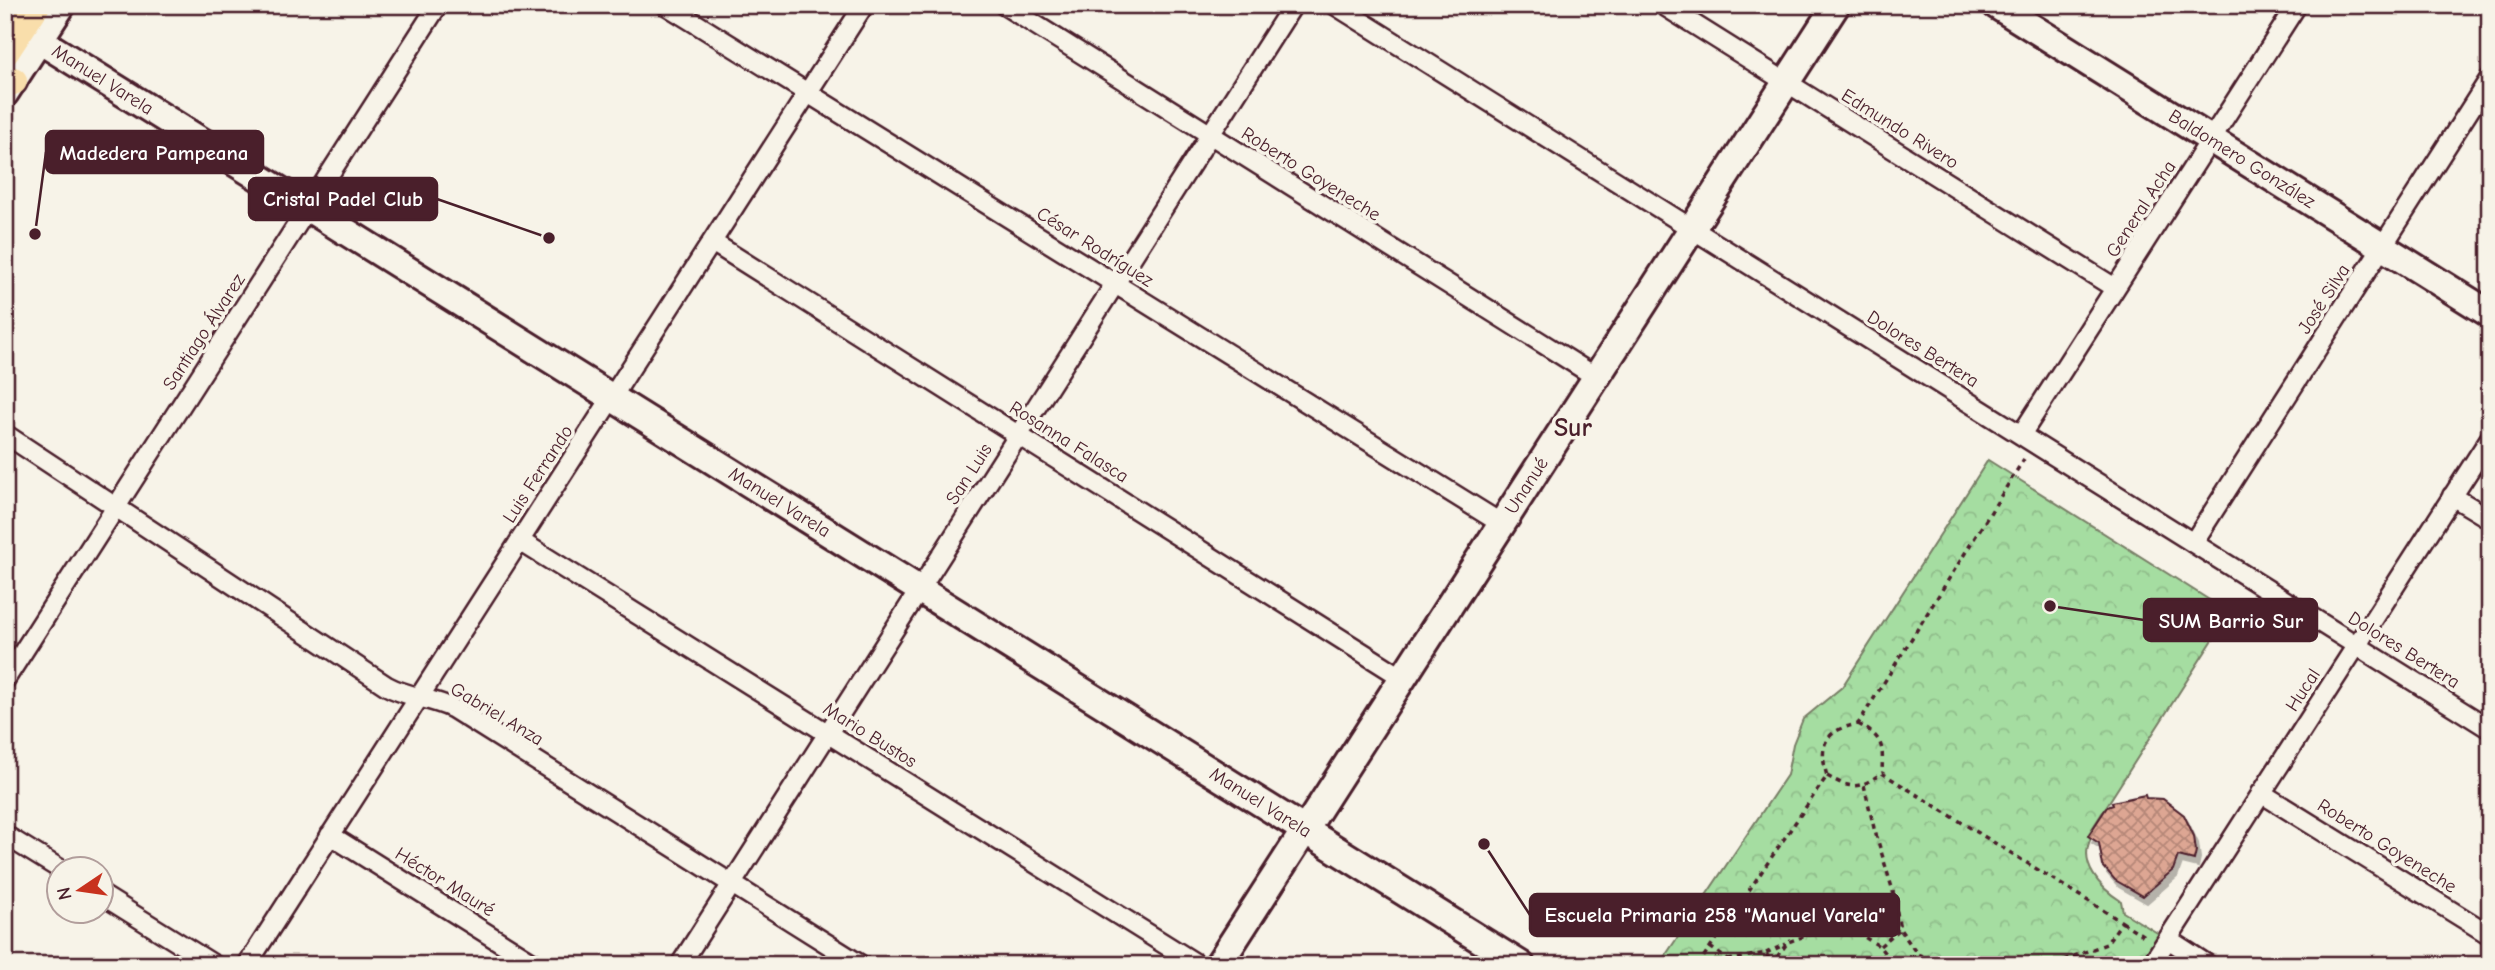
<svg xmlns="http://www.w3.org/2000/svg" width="2495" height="970" viewBox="0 0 2495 970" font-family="'Comic Neue',sans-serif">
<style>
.park{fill:url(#park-crowns);stroke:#787e66;stroke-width:2}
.building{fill:url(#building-cross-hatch);stroke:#4a1f2b;stroke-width:2;filter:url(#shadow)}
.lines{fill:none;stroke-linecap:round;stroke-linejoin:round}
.street-casing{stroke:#4a1f2b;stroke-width:23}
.secondary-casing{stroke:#4a1f2b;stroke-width:32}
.primary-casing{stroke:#4a1f2b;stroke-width:33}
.path{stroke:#4a1f2b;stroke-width:3.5;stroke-dasharray:5 5;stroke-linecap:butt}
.street{stroke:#f7f3e8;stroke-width:18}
.secondary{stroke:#f7f3e8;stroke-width:26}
.primary{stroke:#f9deab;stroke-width:28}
.labels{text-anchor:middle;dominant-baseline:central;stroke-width:7;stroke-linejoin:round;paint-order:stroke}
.street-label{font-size:19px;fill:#4a1f2b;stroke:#f7f3e8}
.district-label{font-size:26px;font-weight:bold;fill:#4a1f2b;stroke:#f7f3e8}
.leader{fill:none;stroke:#4a1f2b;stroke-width:2.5}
.callout-dot{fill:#4a1f2b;stroke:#f7f3e8;stroke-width:2.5}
.callout{fill:#4a1f2b;stroke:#4a1f2b;stroke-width:2.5}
.callout-label{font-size:21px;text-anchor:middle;font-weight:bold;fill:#fff}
</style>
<defs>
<pattern id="park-crowns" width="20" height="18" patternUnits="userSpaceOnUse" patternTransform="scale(1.75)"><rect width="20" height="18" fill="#a5dda1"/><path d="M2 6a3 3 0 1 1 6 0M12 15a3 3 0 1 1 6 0" fill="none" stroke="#90bd8b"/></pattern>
<pattern id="building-cross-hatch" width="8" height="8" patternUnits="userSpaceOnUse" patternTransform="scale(1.75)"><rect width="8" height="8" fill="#dda693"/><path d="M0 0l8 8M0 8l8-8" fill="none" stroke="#b58778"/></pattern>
<filter id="shadow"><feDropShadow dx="4" dy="7" stdDeviation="0" flood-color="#0004"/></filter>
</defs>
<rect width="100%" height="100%" fill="#f7f3e8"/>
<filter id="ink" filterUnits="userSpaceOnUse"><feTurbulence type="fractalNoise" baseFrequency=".0143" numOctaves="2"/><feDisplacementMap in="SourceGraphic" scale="14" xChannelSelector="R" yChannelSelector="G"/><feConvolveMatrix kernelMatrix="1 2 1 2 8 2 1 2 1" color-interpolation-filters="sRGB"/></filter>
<g filter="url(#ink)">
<path class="park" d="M 1988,460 L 2230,613 L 2088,835 L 2091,838 C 2078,864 2100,888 2121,901 L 2123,912 L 2164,937 L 2147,965 L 1659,965 L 1787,775 L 1793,744 L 1803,719 L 1842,687 Z"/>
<path class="building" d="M 2145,795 L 2146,798 L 2163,799 L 2184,815 L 2194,836 L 2196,851 L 2194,860 L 2178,856 L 2173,870 L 2143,896 L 2115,880 L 2103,866 L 2099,843 L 2088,836 L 2107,807 L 2113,805 L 2112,802 Z"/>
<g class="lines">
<g class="street-casing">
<path id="street" d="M 666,5 L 1502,524
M 1004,5 L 1596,377
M 1335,5 L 2490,729
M 1663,5 L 2115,288
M 712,242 L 1403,678
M 5,434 L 387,686 C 407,697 431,698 452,708 L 861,965
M 2021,435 L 2297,5
M 2452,496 L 2490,519
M 520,541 L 1198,965
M 2193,543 L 2490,78
M 5,680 L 438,5
M 2261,793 L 2490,935
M 5,835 L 60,869
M 330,835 L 537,965
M 102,895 L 214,965
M 2168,939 L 2208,965
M 247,965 L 864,5
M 680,965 L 1293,5
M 2151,965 L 2490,438"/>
</g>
<g class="secondary-casing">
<g id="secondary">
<path id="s1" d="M 1996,5 L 2490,314"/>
<path id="s2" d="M 39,40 L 1521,965"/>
<path d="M 5,93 L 62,5"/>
<path id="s3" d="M 1218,965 L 1836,5"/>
</g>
</g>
<g class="primary-casing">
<path id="primary" d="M 5,52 L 36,5
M 5,84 L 13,81"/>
</g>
<path class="path" d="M 1858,724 C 1884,738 1883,745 1882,773
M 1827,776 C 1852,790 1859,789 1882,773 L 2122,922 L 2106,944 L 2050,965
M 1864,785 L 1874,828 L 1893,891 L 1900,929 L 1917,954 L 1948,965
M 2122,922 L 2147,938
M 1880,946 L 1900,929
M 1710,947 L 1728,960 L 1725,965
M 1766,953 L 1786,944
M 1728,960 L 1766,953 L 1771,963
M 1698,965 L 1827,776 C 1818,744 1825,730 1858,724 L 2024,459
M 1771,965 L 1788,942 L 1822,930 L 1853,930 L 1879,946 L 1894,965
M 1902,965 L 1917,954"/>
<use href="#street" class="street"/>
<use href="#secondary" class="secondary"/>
<use href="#primary" class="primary"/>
</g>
</g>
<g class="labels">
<g class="street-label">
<text stroke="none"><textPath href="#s2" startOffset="75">Manuel Varela</textPath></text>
<text transform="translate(1900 129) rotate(32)">Edmundo Rivero</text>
<text stroke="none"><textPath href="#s1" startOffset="290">Baldomero González</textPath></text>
<text transform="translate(1311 174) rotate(32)">Roberto Goyeneche</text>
<text transform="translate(2141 209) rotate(-57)">General Acha</text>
<text transform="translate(1095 247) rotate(32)">César Rodríguez</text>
<text transform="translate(2324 299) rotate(-57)">José Silva</text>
<text transform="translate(204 332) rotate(-57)">Santiago Álvarez</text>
<text transform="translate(1923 349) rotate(32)">Dolores Bertera</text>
<text transform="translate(1069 442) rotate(32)">Rosanna Falasca</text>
<text transform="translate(538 474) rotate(-57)">Luis Ferrando</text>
<text transform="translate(969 474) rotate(-57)">San Luis</text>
<text stroke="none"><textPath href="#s3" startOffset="570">Unanué</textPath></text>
<text stroke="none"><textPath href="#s2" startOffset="873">Manuel Varela</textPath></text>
<text transform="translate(2404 650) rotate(32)">Dolores Bertera</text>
<text transform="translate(2303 690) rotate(-57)">Hucal</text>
<text transform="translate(497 714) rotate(31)">Gabriel Anza</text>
<text transform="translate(870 735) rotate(32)">Mario Bustos</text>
<text stroke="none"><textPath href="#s2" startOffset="1440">Manuel Varela</textPath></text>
<text transform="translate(2387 846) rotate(32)">Roberto Goyeneche</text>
<text transform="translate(445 882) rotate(32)">Héctor Mauré</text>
</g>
<g class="district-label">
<text x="1573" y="428">Sur</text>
</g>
</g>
<path class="leader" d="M35 234L46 152M549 238L437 199M2050 606L2144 620M1484 844L1530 915"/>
<g class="callout-dot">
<circle cx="35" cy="234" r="7"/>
<circle cx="549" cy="238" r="7"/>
<circle cx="2050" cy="606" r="7"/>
<circle cx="1484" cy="844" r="7"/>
</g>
<g class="callout">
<rect x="46" y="131" width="217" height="42" rx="7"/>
<rect x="249" y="178" width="188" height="42" rx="7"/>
<rect x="2144" y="599" width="173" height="42" rx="7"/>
<rect x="1530" y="894" width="369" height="42" rx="7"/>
</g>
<g class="callout-label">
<text x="154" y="160">Madedera Pampeana</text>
<text x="343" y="206">Cristal Padel Club</text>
<text x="2231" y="628">SUM Barrio Sur</text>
<text x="1715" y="922">Escuela Primaria 258 "Manuel Varela"</text>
</g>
<rect width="2495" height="970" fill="none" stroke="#f7f3e8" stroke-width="28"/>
<rect x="14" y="14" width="2467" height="942" fill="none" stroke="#4a1f2b" stroke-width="2.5" filter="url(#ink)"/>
<g transform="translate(80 890) rotate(257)"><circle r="33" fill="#f7f3e8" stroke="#b29e9c" stroke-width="2"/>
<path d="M0-5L12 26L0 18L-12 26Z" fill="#c8321e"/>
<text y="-10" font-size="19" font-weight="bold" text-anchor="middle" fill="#4a1f2b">N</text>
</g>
</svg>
